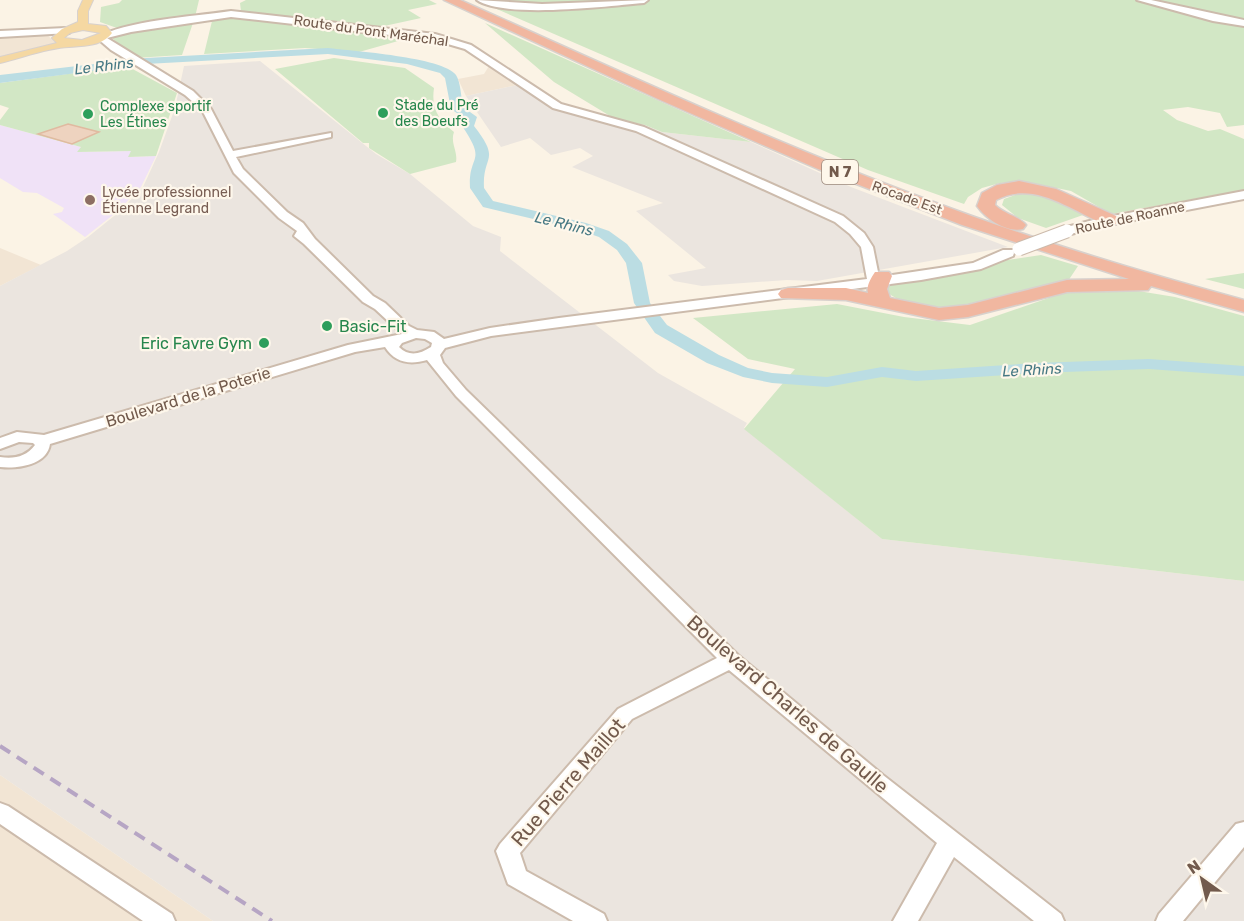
<svg xmlns="http://www.w3.org/2000/svg" width="1244" height="921" viewBox="0 0 1244 921" font-family="Rubik,sans-serif">
<style>
.residential{fill:#f2e5d4}
.industrial{fill:#ebe5df}
.education{fill:#f0e2f7}
.green{fill:#d2e7c5}
.lines{fill:none;stroke-linecap:round;stroke-linejoin:round}
.river{fill:#bbdde3;fill-rule:evenodd}
.building{fill:#eed3bf;stroke:#e0baa0;stroke-width:1.5}
.minor-casing{stroke:#ccbbac;stroke-width:4}
.major-casing{stroke:#d8d1cd;stroke-width:2}
.highway-casing{stroke:#d8d1cd;stroke-width:3}
.minor{fill:#fff;fill-rule:evenodd}
.major{fill:#f5d8a2;fill-rule:evenodd}
.highway{fill:#f1b7a0;fill-rule:evenodd}
.rail{stroke:#b6a5c4;stroke-width:4;stroke-dasharray:12 8;stroke-linecap:butt}
.minor-bridge-casing{stroke:#ccbbac;stroke-width:15;stroke-linecap:butt}
.minor-bridge{stroke:#fff;stroke-width:13}
.leisure-dot{fill:#2e9e5b;stroke:#fef7eb;stroke-width:2}
.education-dot{fill:#8d6e63;stroke:#fef7eb;stroke-width:2}
.labels{text-anchor:middle;dominant-baseline:central;stroke-width:4.5;stroke-linejoin:round;paint-order:stroke}
.far-street-label{font-size:14px;fill:#725a4c;stroke:#fef7eb}
.far-leisure-label{font-size:14px;fill:#27864d;stroke:#fef7eb;text-anchor:start}
.far-education-label{font-size:14px;fill:#785e54;stroke:#fef7eb;text-anchor:start}
.far-water-label{font-size:15px;font-style:italic;fill:#477984;stroke:#fef7eb}
.shield{fill:#fef7eb;stroke:#9c897c;stroke-width:1.5}
.shield-label{font-size:15px;font-weight:bold;fill:#725a4c}
.leisure-label{font-size:16px;fill:#27864d;stroke:#fef7eb;text-anchor:start}
.street-label{font-size:16px;fill:#725a4c;stroke:#fef7eb}
.near-street-label{font-size:20px;fill:#725a4c;stroke:#fef7eb}
</style>
<rect width="100%" height="100%" fill="#fbf3e5"/>
<path class="residential" d="M 43,31 L 60,47 L 0,62 L 0,33 Z
M 501,64 L 527,83 L 466,96 L 458,79 L 484,74 L 489,66 Z
M 0,248 L 41,265 L 0,286 Z
M 0,775 L 213,921 L 0,921 Z"/>
<path class="industrial" d="M 260,61 L 376,154 L 410,174 L 473,226 L 501,237 L 500,251 L 658,373 L 747,423 L 744,428 L 882,539 L 1244,581 L 1244,921 L 213,921 L 0,775 L 0,286 L 67,251 L 88,237 L 119,212 L 143,187 L 159,152 L 175,108 L 184,66 Z
M 527,83 L 576,111 L 645,125 L 662,132 L 751,142 L 851,187 L 1008,247 L 817,281 L 787,280 L 702,286 L 674,281 L 668,275 L 706,268 L 636,211 L 663,203 L 572,167 L 593,156 L 580,148 L 551,155 L 530,138 L 501,147 L 466,96 Z"/>
<path class="education" d="M 0,125 L 81,147 L 78,152 L 132,151 L 129,157 L 156,156 L 141,187 L 118,211 L 85,237 L 53,214 L 62,212 L 64,208 L 37,193 L 23,192 L 0,178 Z"/>
<path class="green" d="M 122,0 L 199,0 L 195,17 L 128,27 L 117,28 L 100,22 L 101,7 L 119,3 Z
M 246,0 L 429,0 L 437,4 L 408,10 L 421,18 L 375,28 L 241,11 L 240,3 Z
M 476,0 L 1244,0 L 1244,125 L 1227,127 L 1220,113 L 1188,107 L 1163,110 L 1177,120 L 1208,131 L 1220,129 L 1244,139 L 1244,190 L 1111,214 L 1071,191 L 1027,182 L 1000,183 L 982,188 L 968,197 L 964,204 L 868,170 Z
M 232,16 L 416,36 L 359,52 L 305,48 L 204,54 L 213,17 Z
M 194,20 L 182,55 L 135,58 L 112,38 L 115,35 Z
M 485,23 L 751,142 L 662,132 L 645,125 L 615,119 L 554,82 Z
M 334,58 L 405,68 L 434,88 C 431,108 438,120 454,132 C 450,143 458,151 456,162 L 410,174 L 369,148 L 369,143 L 363,143 L 275,69 Z
M 127,66 L 177,93 L 156,156 L 128,157 L 131,151 L 77,152 L 81,147 L 0,125 L 0,120 L 9,108 L 0,105 L 0,83 Z
M 1033,193 L 1061,201 L 1083,215 L 1046,228 L 1018,218 L 1002,205 L 1004,199 L 1018,194 Z
M 1041,255 L 1078,266 L 1068,281 C 1021,292 926,328 886,291 L 887,285 L 962,274 L 1007,260 Z
M 1244,273 L 1244,289 L 1205,279 Z
M 1126,289 L 1175,297 L 1244,316 L 1244,581 L 882,539 L 744,429 L 795,369 L 748,359 L 693,318 L 837,304 L 904,317 L 970,325 L 1066,292 Z"/>
<g class="lines">
<path class="river" d="M 328,48 C 352,51 443,57 456,75 C 461,83 461,98 463,107 L 477,117 L 474,126 C 502,162 482,154 484,188 L 493,201 L 586,223 L 609,231 L 627,244 L 642,263 L 650,303 L 667,325 L 719,355 L 748,368 L 772,373 L 827,377 L 882,367 L 916,371 L 1036,363 L 1149,359 L 1244,366 L 1244,376 L 1149,369 L 1036,373 L 916,381 L 882,377 L 827,387 L 772,383 L 743,377 L 707,363 L 655,333 L 634,303 L 626,263 L 617,250 L 599,237 L 576,229 L 483,207 L 470,188 C 468,153 488,164 462,126 L 464,118 L 451,109 L 445,78 L 440,73 L 407,64 L 328,54 L 146,64 L 0,83 L 0,75 L 146,58 Z"/>
</g>
<path class="building" d="M 68,124 L 99,132 L 72,144 L 38,134 Z"/>
<g class="lines">
<g class="minor-casing">
<path id="minor" d="M 477,0 L 542,4 L 648,0 L 644,3 C 608,6 505,19 477,0 Z
M 1137,0 L 1151,0 L 1244,20 L 1244,26 L 1213,21 Z
M 231,11 L 435,34 L 471,45 L 561,104 L 644,127 L 843,216 L 864,233 L 873,247 L 879,277 L 973,263 L 1003,250 L 1013,250 L 1014,253 L 1013,256 L 981,269 L 921,280 L 491,336 L 445,348 L 440,355 L 443,363 L 466,390 L 738,655 L 883,775 L 1061,914 L 1064,921 L 1034,921 L 954,857 L 918,921 L 893,921 L 937,843 L 729,670 L 632,719 L 520,853 L 526,871 L 604,914 L 607,921 L 573,921 L 508,884 L 496,851 L 500,844 L 618,709 L 717,658 L 456,396 L 427,360 C 410,365 395,363 385,347 L 355,352 L 50,444 C 47,465 18,469 0,467 L 0,457 C 14,459 26,457 35,445 L 33,443 L 19,442 L 0,449 L 0,438 L 17,432 L 44,435 L 348,345 L 402,334 L 375,309 L 363,302 L 304,244 L 294,236 L 297,231 L 279,218 L 234,173 L 202,110 L 185,95 L 111,50 L 97,38 C 122,21 197,16 231,11 ZM 231,17 L 434,40 L 465,49 L 553,108 L 636,131 L 835,222 L 850,234 L 861,247 L 867,279 L 559,318 L 490,328 L 444,339 L 434,332 L 417,330 L 409,326 L 385,303 L 373,296 L 315,239 L 303,223 L 287,212 L 243,169 L 236,157 L 331,137 L 331,133 L 233,151 L 211,109 L 193,91 L 107,38 L 131,32 ZM 416,338 L 425,339 L 432,343 L 431,347 C 420,354 409,357 399,347 L 402,343 Z
M 66,28 L 71,31 L 69,33 L 0,37 L 0,31 Z
M 1244,191 L 1244,199 L 1098,227 L 1067,235 L 1061,231 L 1063,228 L 1097,219 Z
M 0,803 L 8,806 L 172,914 L 175,921 L 143,921 L 0,824 Z
M 1244,822 L 1244,847 L 1183,921 L 1156,921 L 1159,914 L 1236,824 Z"/>
</g>
<g class="major-casing">
<path id="major" d="M 83,0 L 93,0 L 88,11 L 88,24 L 106,26 L 112,33 C 101,47 85,45 69,47 C 46,48 22,58 0,63 L 0,57 L 57,43 L 52,38 L 62,29 L 78,22 L 78,11 ZM 83,30 L 101,33 L 82,40 L 64,38 L 70,33 Z"/>
</g>
<g class="highway-casing">
<path id="highway" d="M 444,0 L 460,0 C 615,69 769,141 928,200 C 1031,239 1137,271 1244,300 L 1244,312 L 1151,286 L 1148,290 L 1067,292 L 968,317 L 939,320 L 846,300 L 781,298 L 778,294 L 781,290 L 788,288 L 846,288 L 868,293 C 866,286 871,278 875,272 L 889,272 L 892,276 L 887,289 L 890,298 L 939,308 L 968,305 L 1067,280 L 1129,279 L 962,225 L 818,169 L 658,99 Z
M 1019,181 L 1056,189 L 1116,216 L 1119,220 L 1116,224 L 1104,224 C 1069,209 1033,180 996,200 L 995,205 C 1004,214 1018,216 1026,225 L 1023,229 C 1007,233 986,219 977,206 L 982,193 L 997,185 Z"/>
</g>
<use href="#minor" class="minor"/>
<use href="#major" class="major"/>
<use href="#highway" class="highway"/>
<path class="rail" d="M 0,746 L 272,921"/>
<g class="minor-bridge-casing">
<path id="minor-bridge" d="M 1019,249 L 1067,231"/>
</g>
<use href="#minor-bridge" class="minor-bridge"/>
</g>
<g class="leisure-dot">
<circle cx="383" cy="113" r="6"/>
<circle cx="88" cy="114" r="6"/>
<circle cx="327" cy="326" r="6"/>
<circle cx="264" cy="343" r="6"/>
</g>
<circle class="education-dot" cx="90" cy="200" r="6"/>
<g class="labels">
<g class="far-street-label">
<text transform="translate(371 31) rotate(8)">Route du Pont Maréchal</text>
<text transform="translate(907 198) rotate(20)">Rocade Est</text>
<text transform="translate(1130 218) rotate(-12)">Route de Roanne</text>
</g>
<g class="far-leisure-label">
<text x="395" y="105">Stade du Pré<tspan x="395" dy="16">des Boeufs</tspan></text>
<text x="100" y="106">Complexe sportif<tspan x="100" dy="16">Les Étines</tspan></text>
</g>
<g class="far-education-label">
<text x="102" y="192">Lycée professionnel<tspan x="102" dy="16">Étienne Legrand</tspan></text>
</g>
<g class="far-water-label">
<text transform="translate(104 66) rotate(-7)">Le Rhins</text>
<text transform="translate(564 224) rotate(14)">Le Rhins</text>
<text transform="translate(1032 370) rotate(-3)">Le Rhins</text>
</g>
<rect class="shield" x="822" y="160" width="36" height="24" rx="4.5"/>
<g class="shield-label">
<text x="840" y="172">N 7</text>
</g>
<g class="leisure-label">
<text x="339" y="326">Basic-Fit</text>
<text x="252" y="343" text-anchor="end">Eric Favre Gym</text>
</g>
<g class="street-label">
<text transform="translate(188 397) rotate(-17)">Boulevard de la Poterie</text>
</g>
<g class="near-street-label">
<text transform="translate(788 704) rotate(41)">Boulevard Charles de Gaulle</text>
<text transform="translate(568 782) rotate(-49)">Rue Pierre Maillot</text>
</g>
</g>
<g transform="translate(1202 879) rotate(326)" stroke="#fef7eb" stroke-width="4.5" paint-order="stroke">
<path d="M0-4.5L10 22L0 15L-10 22Z" fill="#725a4c"/>
<text y="-9" font-size="16" font-weight="bold" text-anchor="middle" fill="#725a4c">N</text>
</g>
</svg>
